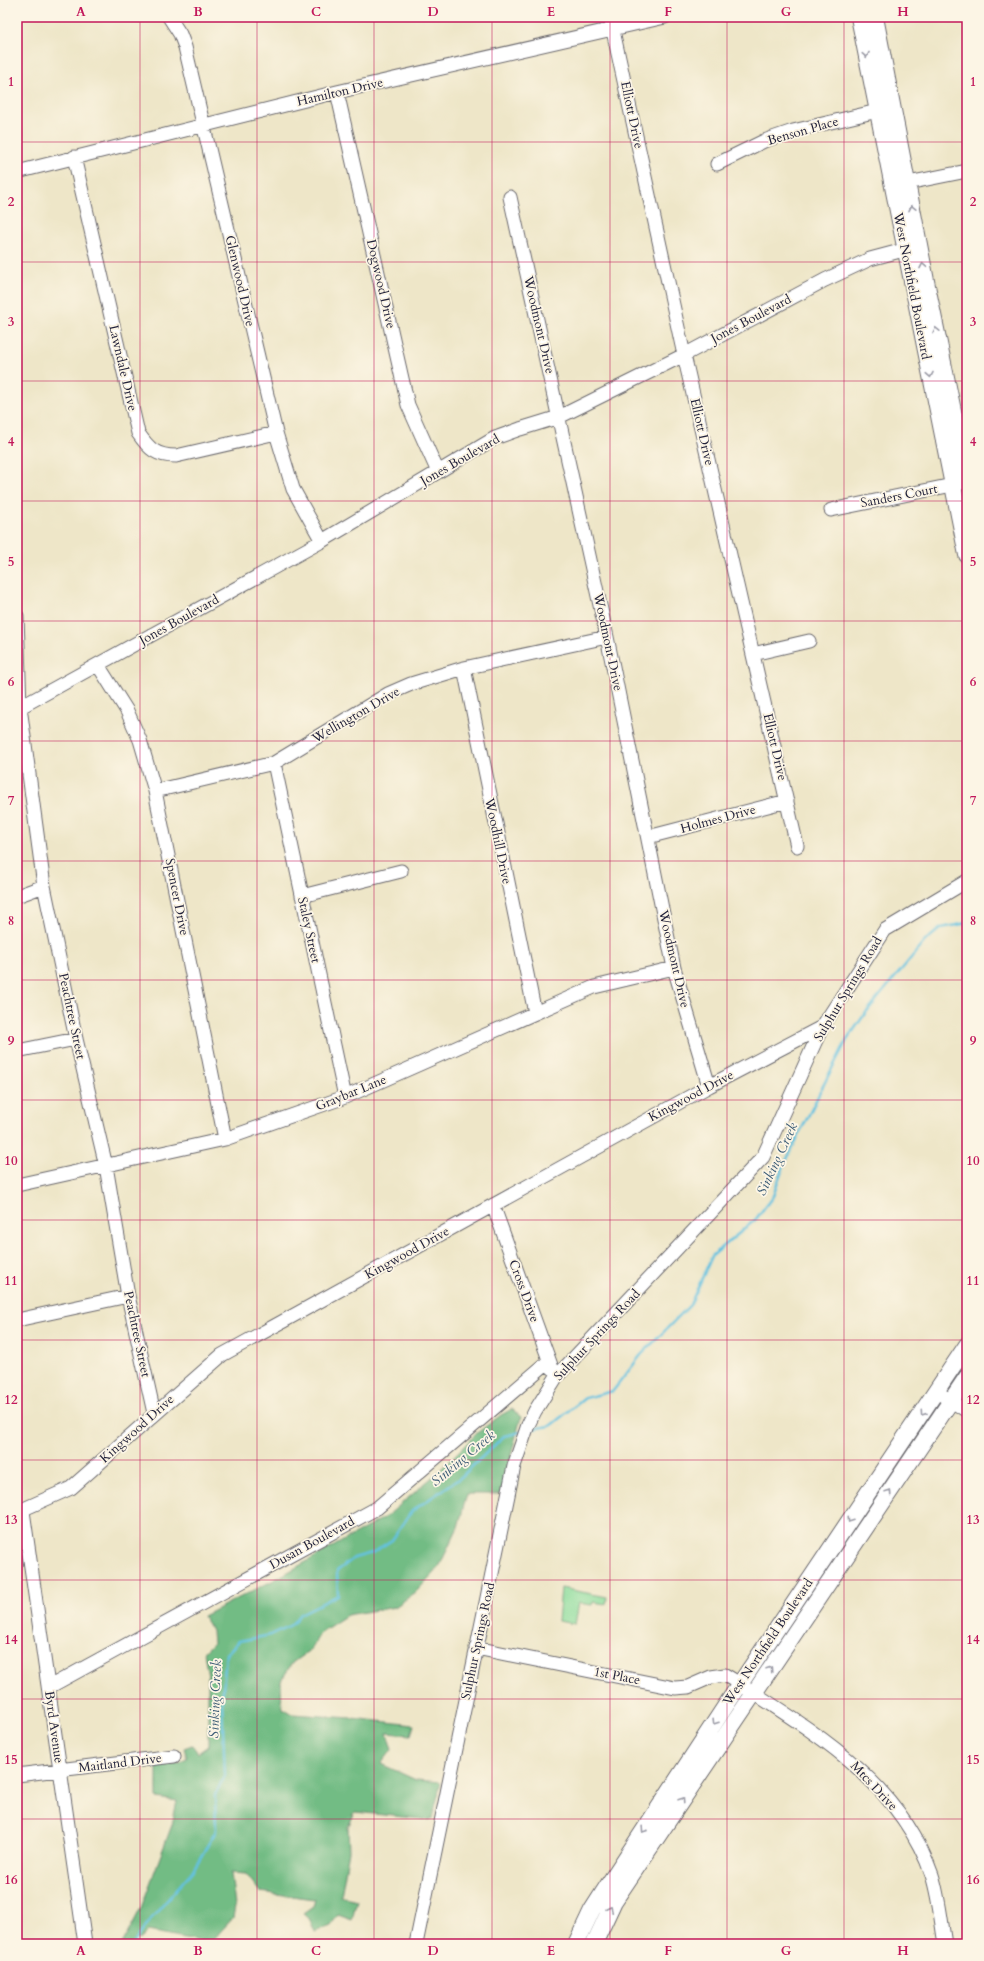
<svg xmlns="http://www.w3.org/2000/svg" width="984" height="1961" viewBox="0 0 984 1961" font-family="Cardo,serif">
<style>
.green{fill:#8ddd9d;stroke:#58806c}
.forest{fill:#72bc84;stroke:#4a6f60}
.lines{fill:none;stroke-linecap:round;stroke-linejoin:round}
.stream{stroke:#63c2e1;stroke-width:2.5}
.minor-casing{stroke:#69676c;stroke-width:15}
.major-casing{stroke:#69676c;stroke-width:18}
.minor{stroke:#fff;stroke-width:13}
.major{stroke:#fff;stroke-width:16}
.oneway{stroke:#9c9ca7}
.grid{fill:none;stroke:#c2185b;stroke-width:1;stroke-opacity:0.55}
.labels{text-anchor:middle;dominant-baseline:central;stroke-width:3.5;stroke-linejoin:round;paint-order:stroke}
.street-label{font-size:13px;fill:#22223b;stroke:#fcf5e5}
.water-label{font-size:14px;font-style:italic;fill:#395a75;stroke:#fcf5e5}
.neatline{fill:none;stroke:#c2185b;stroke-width:1.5}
.grid-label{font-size:13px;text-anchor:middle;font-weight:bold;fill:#c2185b}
</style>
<rect width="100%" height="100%" fill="#fcf5e5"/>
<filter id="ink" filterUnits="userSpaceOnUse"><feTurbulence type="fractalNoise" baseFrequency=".025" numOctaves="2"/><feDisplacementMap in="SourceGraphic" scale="8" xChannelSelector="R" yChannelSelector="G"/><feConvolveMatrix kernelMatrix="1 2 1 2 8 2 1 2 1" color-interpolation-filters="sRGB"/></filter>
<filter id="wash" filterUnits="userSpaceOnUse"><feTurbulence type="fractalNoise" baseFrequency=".012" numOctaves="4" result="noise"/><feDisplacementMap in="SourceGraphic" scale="16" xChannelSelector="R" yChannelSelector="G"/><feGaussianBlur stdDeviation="0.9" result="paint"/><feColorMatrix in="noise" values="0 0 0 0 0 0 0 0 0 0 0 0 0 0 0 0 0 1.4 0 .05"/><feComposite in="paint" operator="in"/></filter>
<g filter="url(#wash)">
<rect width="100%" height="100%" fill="#eee6c8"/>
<path class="green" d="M 561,1588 L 607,1597 L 606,1604 L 593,1602 L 592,1605 L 579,1603 L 575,1624 L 558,1621 Z"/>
<path class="forest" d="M 512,1409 L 521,1417 L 501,1494 L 467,1494 L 458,1527 L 439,1567 L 416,1592 L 395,1607 L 347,1615 L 321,1632 L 311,1649 L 292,1663 L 281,1681 L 282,1708 L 292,1714 L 352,1718 L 414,1725 L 411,1735 L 387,1733 L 392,1750 L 381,1764 L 416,1780 L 441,1782 L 432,1820 L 355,1812 L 348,1827 L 349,1851 L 341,1896 L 357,1900 L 352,1920 L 338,1915 L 331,1925 L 315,1932 L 310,1920 L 303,1914 L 313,1907 L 315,1899 L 260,1892 L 246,1874 L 231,1873 L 235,1906 L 233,1918 L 210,1943 L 149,1931 L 141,1939 L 135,1940 L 134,1944 L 122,1944 L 141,1908 L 172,1825 L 177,1801 L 157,1798 L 157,1766 L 180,1763 L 187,1758 L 184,1748 L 192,1745 L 198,1753 L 208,1746 L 208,1677 L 204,1652 L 213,1643 L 212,1631 L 203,1616 L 274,1580 L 387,1516 L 436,1474 L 477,1433 L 501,1415 Z"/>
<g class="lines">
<path class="stream" d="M 532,1429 L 550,1426 L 585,1398 L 613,1391 L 641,1355 L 690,1305 L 712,1256 L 756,1219 L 773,1196 L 784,1165 L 827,1078 L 847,1040 L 864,1015 L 925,941 L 941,928 L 967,923
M 133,1944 L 151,1919 L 193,1870 L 216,1831 L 215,1795 L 225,1775 L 222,1703 L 226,1654 L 239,1641 L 271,1635 L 291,1625 L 300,1614 L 338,1595 L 337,1571 L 354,1558 L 372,1553 L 392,1540 L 412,1511 L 460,1478 L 504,1436 L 521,1432"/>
</g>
</g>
<g filter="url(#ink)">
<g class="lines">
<g class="minor-casing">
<path id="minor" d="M 169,17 L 180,34 L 185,47 L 276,433 L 293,489 L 322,541
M 610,17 L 684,355 L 797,846
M 337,92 L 408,405 L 438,472
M 74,157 L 138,433 C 149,449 156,456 176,456 L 276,433
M 717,164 L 764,141 L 793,131 L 886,109
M 17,172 L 337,92 L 665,17
M 898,185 L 967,171
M 510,197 L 607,637 L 674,968 L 709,1086
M 831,510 L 967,482
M 17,616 L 20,707 L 44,886 L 76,1039 L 106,1166 L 128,1296 L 154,1413
M 753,654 L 809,641
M 98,665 L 127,711 L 140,740 L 155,791 L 225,1139
M 464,668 L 535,1013
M 17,709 L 322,541 L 495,438 L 520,429 L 559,417 L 684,355 L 825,280 L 870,259 L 915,247
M 274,763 L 345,1097
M 155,791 L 274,763 L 388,694 L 411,684 L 464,668 L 607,637
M 648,837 L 787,801
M 17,896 L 44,886
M 302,896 L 401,871
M 17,1051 L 76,1039
M 17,1185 L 225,1139 L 345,1097 L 594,987 L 674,968
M 493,1205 L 552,1368
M 17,1320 L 128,1296
M 937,1392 L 967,1411
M 23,1511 L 85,1944
M 17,1512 L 71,1488 L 222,1355 L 709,1086 L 822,1027
M 476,1648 L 675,1688 L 688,1687 L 711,1677 L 725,1675 L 740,1684 C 817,1734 900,1783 932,1875 C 939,1897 941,1921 945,1944
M 49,1687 L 377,1508 L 549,1361
M 17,1775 L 174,1756
M 416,1944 L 514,1466 L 528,1425 L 535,1411 L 557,1376 L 763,1157 L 822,1027 L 885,930 L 967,881"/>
</g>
<g class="major-casing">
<path id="major" d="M 859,17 L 967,555
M 875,17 L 927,286 L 967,478
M 576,1944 L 592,1910 L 608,1885 L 740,1684 L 967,1345
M 594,1944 L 614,1901 L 967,1377"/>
</g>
<use href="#minor" class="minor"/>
<use href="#major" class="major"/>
</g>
<defs><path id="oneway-chevron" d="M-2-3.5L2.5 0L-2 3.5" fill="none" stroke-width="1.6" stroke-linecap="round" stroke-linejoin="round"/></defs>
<g class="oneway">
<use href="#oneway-chevron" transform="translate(866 55) rotate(79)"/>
<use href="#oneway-chevron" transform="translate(912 208) rotate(-102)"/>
<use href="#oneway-chevron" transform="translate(923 266) rotate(-101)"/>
<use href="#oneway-chevron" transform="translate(936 330) rotate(-102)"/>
<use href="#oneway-chevron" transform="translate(930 375) rotate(79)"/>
<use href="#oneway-chevron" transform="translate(923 1413) rotate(125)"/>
<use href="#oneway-chevron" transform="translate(889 1492) rotate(-56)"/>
<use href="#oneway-chevron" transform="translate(850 1520) rotate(124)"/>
<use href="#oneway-chevron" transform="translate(770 1669) rotate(-56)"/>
<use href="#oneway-chevron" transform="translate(715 1722) rotate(123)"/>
<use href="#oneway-chevron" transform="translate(682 1800) rotate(-56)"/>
<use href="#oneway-chevron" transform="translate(644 1830) rotate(123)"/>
<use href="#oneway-chevron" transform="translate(610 1909) rotate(-65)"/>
</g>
</g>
<path class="grid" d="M 140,17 L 140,1944M 257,17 L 257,1944M 374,17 L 374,1944M 492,17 L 492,1944M 610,17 L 610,1944M 727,17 L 727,1944M 844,17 L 844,1944M 17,142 L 967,142M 17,262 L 967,262M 17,381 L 967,381M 17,501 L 967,501M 17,621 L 967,621M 17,741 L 967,741M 17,861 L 967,861M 17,980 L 967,980M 17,1100 L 967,1100M 17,1220 L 967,1220M 17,1340 L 967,1340M 17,1460 L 967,1460M 17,1580 L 967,1580M 17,1699 L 967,1699M 17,1819 L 967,1819"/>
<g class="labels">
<g class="street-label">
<text transform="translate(340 92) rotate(-13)">Hamilton Drive</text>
<text transform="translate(632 115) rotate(78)">Elliott Drive</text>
<text transform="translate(803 131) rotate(-16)">Benson Place</text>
<text transform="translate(240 281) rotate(77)">Glenwood Drive</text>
<text transform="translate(381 284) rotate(77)">Dogwood Drive</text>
<text transform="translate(912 286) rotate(79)">West Northfield Boulevard</text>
<text transform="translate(751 319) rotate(-28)">Jones Boulevard</text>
<text transform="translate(539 325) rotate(77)">Woodmont Drive</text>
<text transform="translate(123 368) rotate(77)">Lawndale Drive</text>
<text transform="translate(702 432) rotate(77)">Elliott Drive</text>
<text transform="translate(460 460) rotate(-30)">Jones Boulevard</text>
<text transform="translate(899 496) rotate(-11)">Sanders Court</text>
<text transform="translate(179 620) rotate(-29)">Jones Boulevard</text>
<text transform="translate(608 642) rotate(78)">Woodmont Drive</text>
<text transform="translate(356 715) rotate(-30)">Wellington Drive</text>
<text transform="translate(775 747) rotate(77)">Elliott Drive</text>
<text transform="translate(718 819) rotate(-15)">Holmes Drive</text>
<text transform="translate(498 841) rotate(78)">Woodhill Drive</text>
<text transform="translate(177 897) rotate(79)">Spencer Drive</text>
<text transform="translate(309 930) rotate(78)">Staley Street</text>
<text transform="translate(674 959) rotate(77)">Woodmont Drive</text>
<text transform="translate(848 989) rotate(-59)">Sulphur Springs Road</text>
<text transform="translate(72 1016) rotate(78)">Peachtree Street</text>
<text transform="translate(351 1093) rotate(-22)">Graybar Lane</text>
<text transform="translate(691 1096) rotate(-28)">Kingwood Drive</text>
<text transform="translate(407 1253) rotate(-29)">Kingwood Drive</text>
<text transform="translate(524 1291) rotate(70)">Cross Drive</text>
<text transform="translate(137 1334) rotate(78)">Peachtree Street</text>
<text transform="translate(597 1335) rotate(-47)">Sulphur Springs Road</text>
<text transform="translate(137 1429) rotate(-42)">Kingwood Drive</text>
<text transform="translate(312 1543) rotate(-29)">Dusan Boulevard</text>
<text transform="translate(478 1641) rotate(-78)">Sulphur Springs Road</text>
<text transform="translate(768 1642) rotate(-56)">West Northfield Boulevard</text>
<text transform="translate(617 1676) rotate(11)">1st Place</text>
<text transform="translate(54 1727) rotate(82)">Byrd Avenue</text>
<text transform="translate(120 1763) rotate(-7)">Maitland Drive</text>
<text transform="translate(874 1786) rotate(47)">Mtcs Drive</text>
</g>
<g class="water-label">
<text transform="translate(777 1159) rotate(-65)">Sinking Creek</text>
<text transform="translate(463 1458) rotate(-40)">Sinking Creek</text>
<text transform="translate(215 1699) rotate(-88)">Sinking Creek</text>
</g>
</g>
<rect width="984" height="1961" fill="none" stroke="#fcf5e5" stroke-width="44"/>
<rect x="22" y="22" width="940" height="1917" class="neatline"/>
<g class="grid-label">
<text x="81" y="16">A</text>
<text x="198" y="16">B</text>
<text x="316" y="16">C</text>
<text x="433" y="16">D</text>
<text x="551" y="16">E</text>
<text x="668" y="16">F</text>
<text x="786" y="16">G</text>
<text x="903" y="16">H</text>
<text x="11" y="86">1</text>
<text x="973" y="86">1</text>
<text x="11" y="206">2</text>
<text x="973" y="206">2</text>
<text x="11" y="326">3</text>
<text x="973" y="326">3</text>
<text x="11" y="446">4</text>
<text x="973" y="446">4</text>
<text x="11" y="566">5</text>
<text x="973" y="566">5</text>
<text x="11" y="686">6</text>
<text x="973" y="686">6</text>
<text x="11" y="805">7</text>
<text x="973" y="805">7</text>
<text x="11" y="925">8</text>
<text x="973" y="925">8</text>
<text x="11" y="1045">9</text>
<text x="973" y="1045">9</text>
<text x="11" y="1165">10</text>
<text x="973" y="1165">10</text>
<text x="11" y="1285">11</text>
<text x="973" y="1285">11</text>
<text x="11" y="1404">12</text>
<text x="973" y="1404">12</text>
<text x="11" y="1524">13</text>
<text x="973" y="1524">13</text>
<text x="11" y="1644">14</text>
<text x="973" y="1644">14</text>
<text x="11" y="1764">15</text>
<text x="973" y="1764">15</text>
<text x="11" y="1884">16</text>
<text x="973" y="1884">16</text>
<text x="81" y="1955">A</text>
<text x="198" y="1955">B</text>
<text x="316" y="1955">C</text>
<text x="433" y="1955">D</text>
<text x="551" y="1955">E</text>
<text x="668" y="1955">F</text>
<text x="786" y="1955">G</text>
<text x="903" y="1955">H</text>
</g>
</svg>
